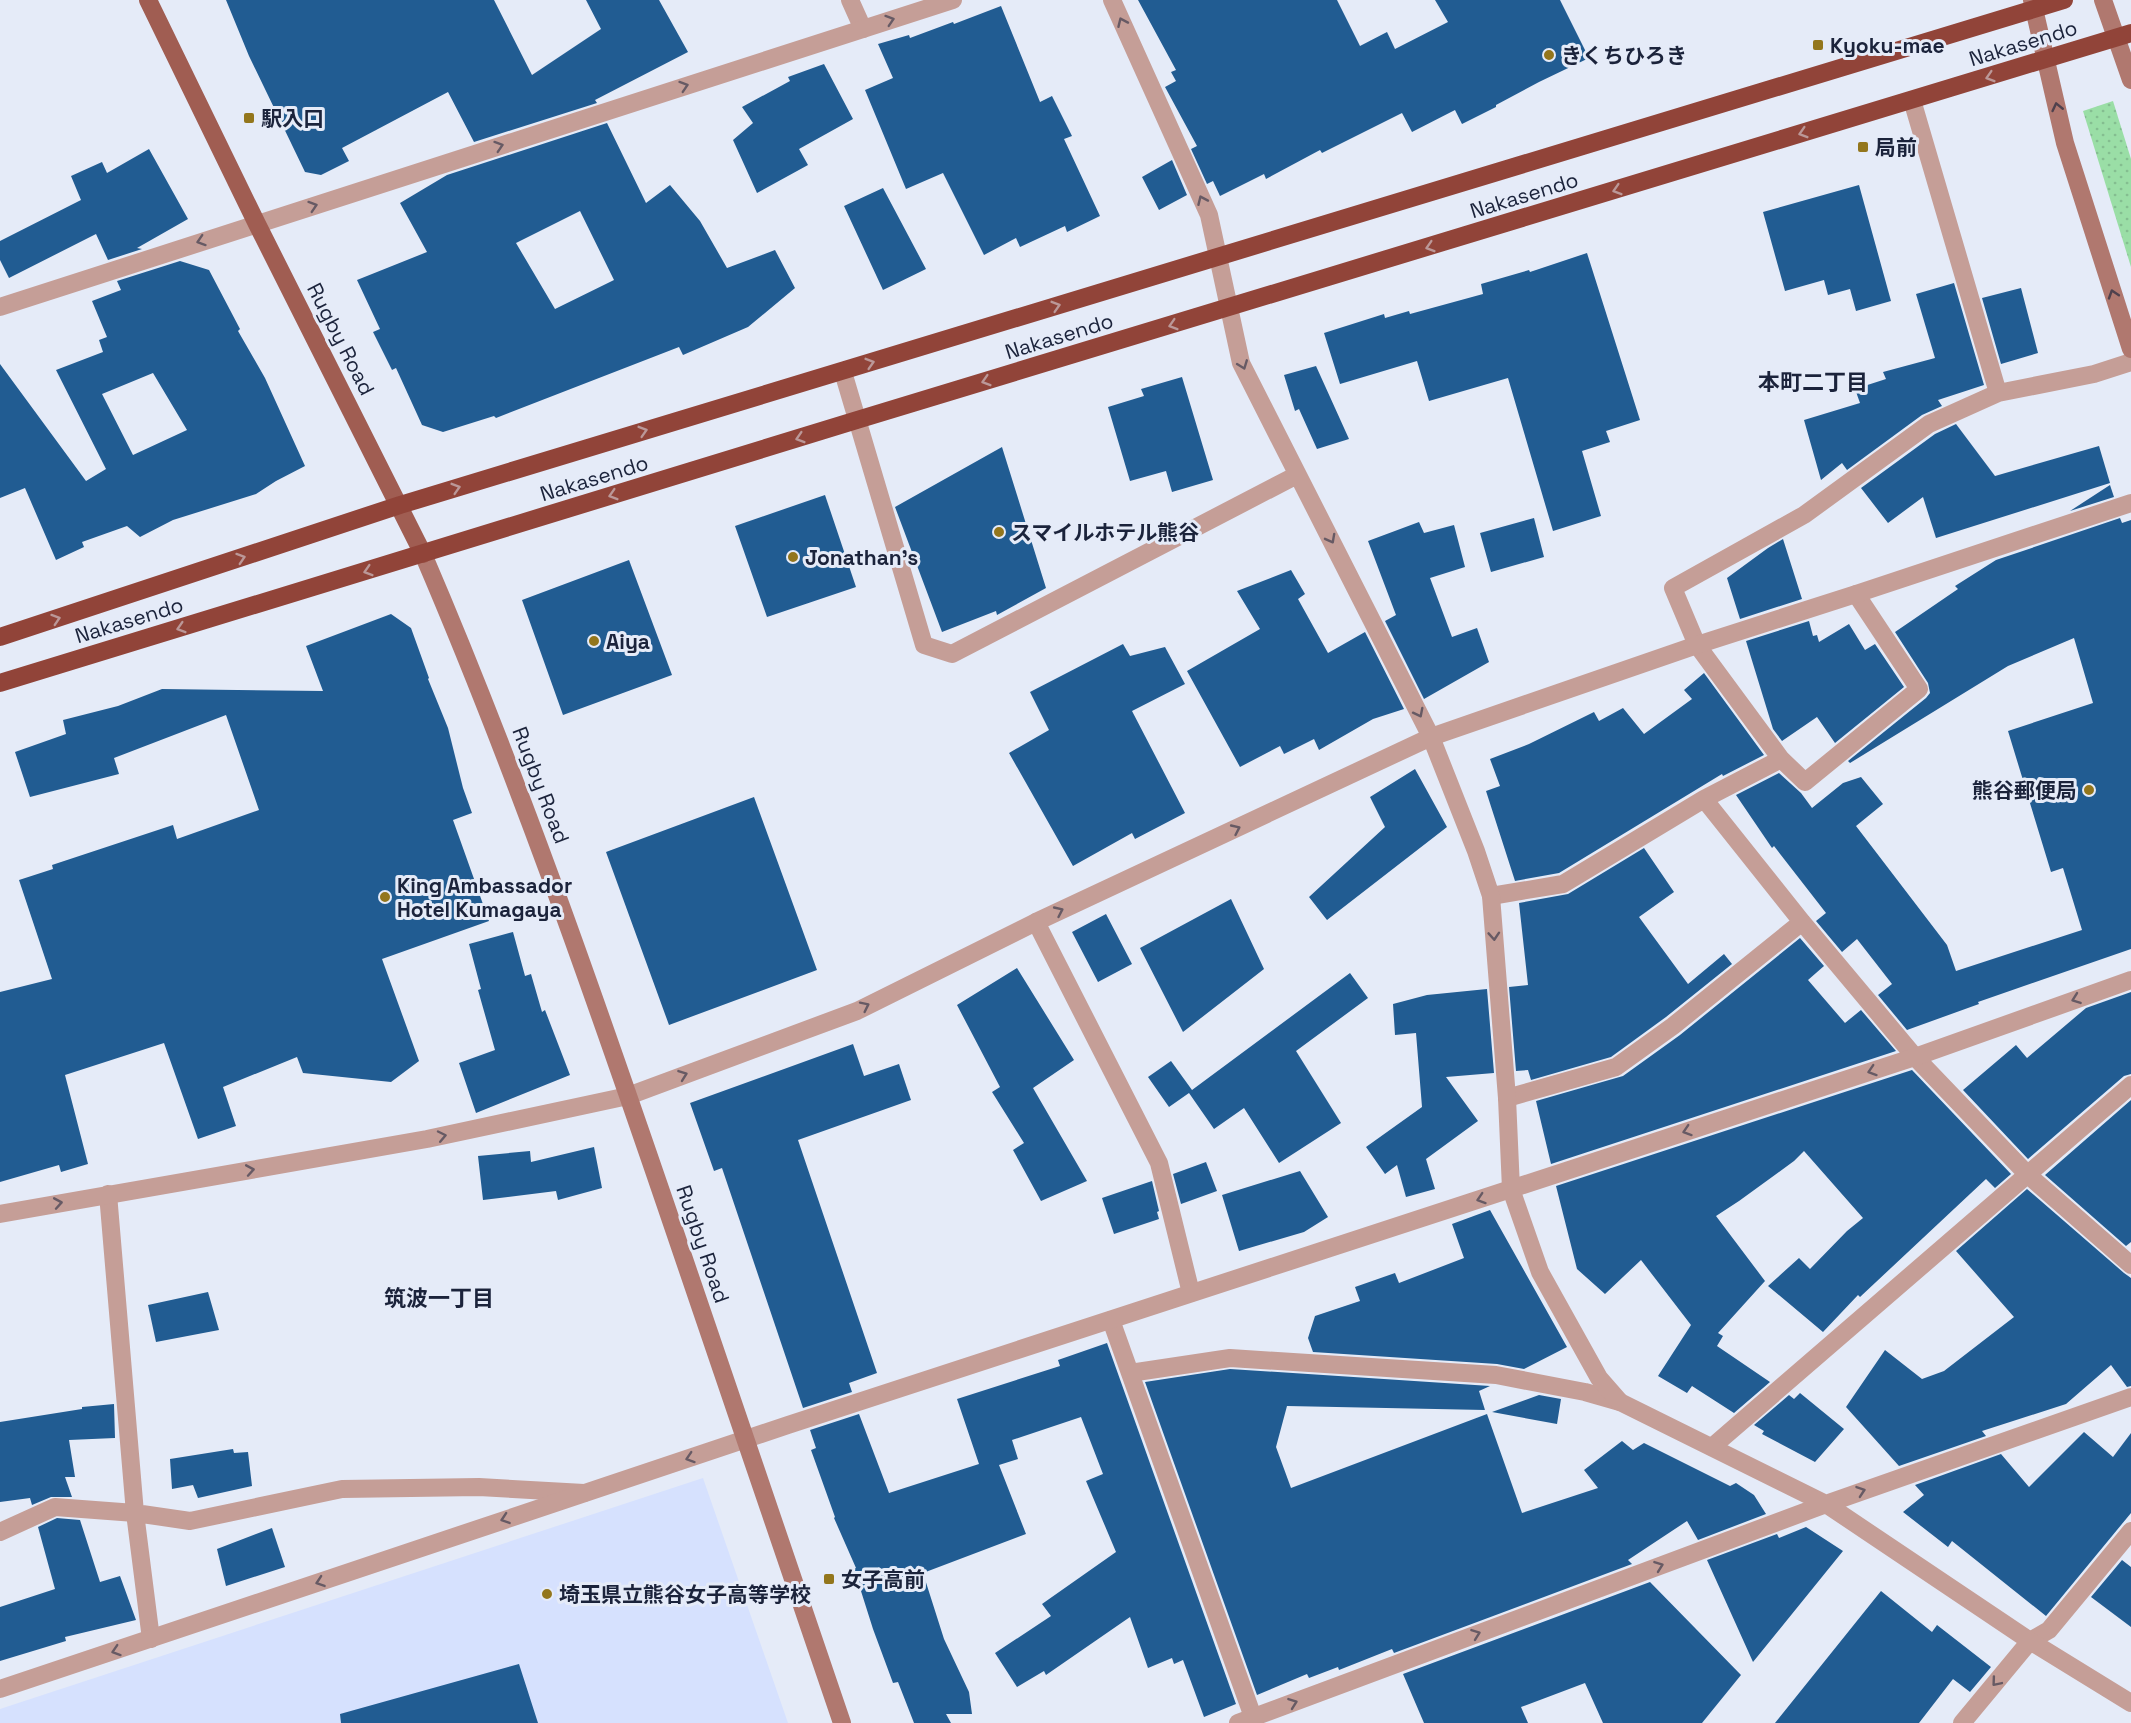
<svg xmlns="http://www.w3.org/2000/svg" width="2131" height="1723" viewBox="0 0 2131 1723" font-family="'Space Grotesk','Noto Sans JP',sans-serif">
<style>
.built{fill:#d6e1fe}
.grass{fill:url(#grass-dots)}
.building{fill:#215c92;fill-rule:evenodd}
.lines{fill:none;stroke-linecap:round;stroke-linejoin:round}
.lane{stroke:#c59e97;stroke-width:18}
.street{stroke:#c59e97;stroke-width:18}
.secondary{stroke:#b0786f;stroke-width:18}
.primary{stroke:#a05d52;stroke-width:18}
.highway{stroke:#914439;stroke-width:18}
.oneway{stroke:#675a64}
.oneway2{stroke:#bb9898}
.oneway3{stroke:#4f414d}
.poi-dot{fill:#93761c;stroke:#e5ebf8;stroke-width:2}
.labels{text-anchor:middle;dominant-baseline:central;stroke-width:6;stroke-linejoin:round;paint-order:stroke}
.street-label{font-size:21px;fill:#1b233b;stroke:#e5ebf8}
.poi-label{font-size:21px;font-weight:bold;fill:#1b233b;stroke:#e5ebf8;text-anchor:start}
.neighbourhood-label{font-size:22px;font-weight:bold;fill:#1b233b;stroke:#e5ebf8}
</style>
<defs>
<pattern id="grass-dots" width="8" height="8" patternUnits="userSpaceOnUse" patternTransform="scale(1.5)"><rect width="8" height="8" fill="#9adea6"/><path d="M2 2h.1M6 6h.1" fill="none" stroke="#84be90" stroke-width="1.8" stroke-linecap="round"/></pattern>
</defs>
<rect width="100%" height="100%" fill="#e5ebf8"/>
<path class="built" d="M 703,1478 L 788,1723 L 0,1723 L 0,1709 Z"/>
<path class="grass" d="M 2113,101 L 2131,159 L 2131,267 L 2083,111 Z"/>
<path class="building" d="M 226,0 L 494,0 L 532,75 L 601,29 L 586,0 L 659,0 L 688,52 L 595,100 L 597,103 L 474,142 L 448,92 L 342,148 L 349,161 L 321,175 L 305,172 L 249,56 Z
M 1138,0 L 1337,0 L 1360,46 L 1387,32 L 1395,49 L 1448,22 L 1435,0 L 1560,0 L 1589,58 L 1539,82 L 1496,105 L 1496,107 L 1462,124 L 1455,110 L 1412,132 L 1402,113 L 1322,153 L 1320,150 L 1266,179 L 1264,174 L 1220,196 L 1213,181 L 1207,184 L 1191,149 L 1197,146 L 1165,87 L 1176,81 L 1171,72 L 1176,70 Z
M 1001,6 L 1040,102 L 1052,96 L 1072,136 L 1064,139 L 1100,216 L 1067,232 L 1065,226 L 1020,247 L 1016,238 L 984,255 L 943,173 L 906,189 L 865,90 L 893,78 L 878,44 L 909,35 L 910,38 L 953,22 L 954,24 Z
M 824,64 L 853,119 L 799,149 L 808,165 L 757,193 L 733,140 L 753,123 L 742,107 L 790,81 L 788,77 Z
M 607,123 L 646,203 L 670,185 L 700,221 L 727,268 L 775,250 L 795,288 L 748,327 L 683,355 L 679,347 L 496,418 L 494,416 L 443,432 L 422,425 L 396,368 L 392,370 L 373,332 L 380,329 L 357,280 L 427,252 L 400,203 L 447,175 ZM 580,211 L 614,280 L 555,309 L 516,243 Z
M 149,149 L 188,219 L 137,248 L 142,249 L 108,260 L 96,234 L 9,278 L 0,260 L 0,241 L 81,200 L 71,176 L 102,162 L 107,173 Z
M 1172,160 L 1187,195 L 1159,210 L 1142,177 Z
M 1859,185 L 1891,301 L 1856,311 L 1850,289 L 1828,295 L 1824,280 L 1785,291 L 1763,212 Z
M 883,188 L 926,269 L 883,290 L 844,206 Z
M 1587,253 L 1640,420 L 1606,431 L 1610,442 L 1582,451 L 1601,516 L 1553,531 L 1508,378 L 1429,401 L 1417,361 L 1340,384 L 1324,333 L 1384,314 L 1385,318 L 1409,311 L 1410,314 L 1483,294 L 1481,284 L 1529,270 L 1530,272 Z
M 180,261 L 209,270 L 240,329 L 238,331 L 265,378 L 305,466 L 276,481 L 256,494 L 173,520 L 140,537 L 127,526 L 82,542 L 84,547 L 56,560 L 25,488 L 0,498 L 0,364 L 86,481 L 106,469 L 56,370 L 103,352 L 99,340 L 107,337 L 92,301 L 121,290 L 117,281 ZM 153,373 L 187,430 L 133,455 L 102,394 Z
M 1954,283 L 1984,385 L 1938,400 L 1942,406 L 1922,415 L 1847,470 L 1842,463 L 1821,480 L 1804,420 L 1860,403 L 1855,389 L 1886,379 L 1883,372 L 1935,358 L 1916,294 Z
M 2021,288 L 2038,353 L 2001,364 L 1982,298 Z
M 1316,366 L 1349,439 L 1317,449 L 1299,409 L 1295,411 L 1284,375 Z
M 1182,377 L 1213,480 L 1172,492 L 1166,471 L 1130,481 L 1108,407 L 1144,396 L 1141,389 Z
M 1956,424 L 1995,476 L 2099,446 L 2110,483 L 1936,538 L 1923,497 L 1888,523 L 1861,488 L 1935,434 Z
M 1002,447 L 1046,588 L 997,615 L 996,611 L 942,632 L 895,507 Z
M 2110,485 L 2114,497 L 2070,511 Z
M 825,495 L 856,587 L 767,617 L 735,526 Z
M 1534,518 L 1544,557 L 1491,572 L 1480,533 Z
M 2120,518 L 2122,523 L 2131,520 L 2131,949 L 1978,1002 L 1979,1004 L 1907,1030 L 1878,995 L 1892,984 L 1857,939 L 1842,952 L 1816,921 L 1826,913 L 1774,846 L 1772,848 L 1736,795 L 1779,773 L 1801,793 L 1812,808 L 1843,783 L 1861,777 L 1883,804 L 1856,826 L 1947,945 L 1956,971 L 2082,930 L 2063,868 L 2051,872 L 2008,731 L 2093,703 L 2074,638 L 2008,666 L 1850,763 L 1848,761 L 1926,698 L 1930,693 L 1928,683 L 1895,632 L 1958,589 L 1955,586 L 1996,560 Z
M 1419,522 L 1424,533 L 1454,525 L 1465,567 L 1430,578 L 1452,637 L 1477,628 L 1489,662 L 1424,699 L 1385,621 L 1396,615 L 1368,541 Z
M 1783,539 L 1802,599 L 1740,619 L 1727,578 L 1768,548 Z
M 629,560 L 672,675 L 563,715 L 522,600 Z
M 1291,570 L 1305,594 L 1298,599 L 1328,653 L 1365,632 L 1404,709 L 1373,719 L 1319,750 L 1314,739 L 1284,754 L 1280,746 L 1240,767 L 1187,671 L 1260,629 L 1237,591 Z
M 391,614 L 411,628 L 429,678 L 428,679 L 448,728 L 463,788 L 472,813 L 453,820 L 489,921 L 382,959 L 419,1061 L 391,1082 L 303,1073 L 297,1057 L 223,1087 L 236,1126 L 198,1139 L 164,1043 L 65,1075 L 88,1164 L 61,1172 L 59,1165 L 0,1182 L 0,992 L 52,979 L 19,880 L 53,869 L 52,865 L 173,825 L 177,839 L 259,810 L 226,715 L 114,758 L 119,774 L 30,797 L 15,752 L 66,734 L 63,720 L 118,706 L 162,689 L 323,691 L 306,646 Z
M 1809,621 L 1813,636 L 1817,635 L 1819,642 L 1849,624 L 1865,650 L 1875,644 L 1904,687 L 1835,743 L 1817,717 L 1782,741 L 1773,729 L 1746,641 Z
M 1123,644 L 1130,656 L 1165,647 L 1185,684 L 1132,711 L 1185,813 L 1135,839 L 1132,833 L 1073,866 L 1009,753 L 1049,730 L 1030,692 Z
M 1704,673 L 1764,755 L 1723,776 L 1722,774 L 1559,873 L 1515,881 L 1486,791 L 1500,786 L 1490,759 L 1529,744 L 1594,712 L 1599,721 L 1623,708 L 1644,734 L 1692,699 L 1684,690 Z
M 1415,769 L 1447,827 L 1327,920 L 1309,897 L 1385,827 L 1370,797 Z
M 754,797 L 817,970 L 669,1025 L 606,852 Z
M 1644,848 L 1674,892 L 1639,917 L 1688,984 L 1724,954 L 1732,964 L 1666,1017 L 1611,1057 L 1531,1080 L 1528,1070 L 1516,1071 L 1509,987 L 1528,985 L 1519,903 L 1568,894 Z
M 1231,899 L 1264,969 L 1183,1032 L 1140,948 Z
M 1106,914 L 1132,964 L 1098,982 L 1072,932 Z
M 513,932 L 525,976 L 531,974 L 542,1012 L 545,1010 L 570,1075 L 476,1113 L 459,1063 L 495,1050 L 478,990 L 481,989 L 469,944 Z
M 1800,938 L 1824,966 L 1808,980 L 1845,1023 L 1861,1010 L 1896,1051 L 1551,1164 L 1536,1101 L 1623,1076 L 1680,1035 Z
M 1017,968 L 1074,1060 L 1033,1088 L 1087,1181 L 1041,1201 L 1013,1150 L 1024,1143 L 992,1092 L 1000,1087 L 957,1005 Z
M 1350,973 L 1368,998 L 1296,1051 L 1341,1123 L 1279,1163 L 1244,1108 L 1214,1129 L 1189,1093 L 1169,1107 L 1148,1077 L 1171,1061 L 1192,1090 Z
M 1487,989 L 1494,1073 L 1446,1077 L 1478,1121 L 1426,1159 L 1435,1189 L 1406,1197 L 1397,1165 L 1385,1174 L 1366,1147 L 1422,1107 L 1416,1033 L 1395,1035 L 1393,1004 L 1427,995 Z
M 2131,992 L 2131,1074 L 2124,1076 L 2028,1159 L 1963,1090 L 2016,1045 L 2027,1058 L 2086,1008 Z
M 853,1044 L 864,1076 L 899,1064 L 911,1100 L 798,1140 L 877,1373 L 849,1383 L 852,1392 L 803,1408 L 722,1168 L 714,1171 L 690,1103 Z
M 1912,1070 L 2011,1174 L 1995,1188 L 1986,1179 L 1860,1297 L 1858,1295 L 1823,1332 L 1768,1286 L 1799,1258 L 1810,1269 L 1847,1231 L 1863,1218 L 1804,1151 L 1794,1161 L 1739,1201 L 1716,1216 L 1765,1281 L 1718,1333 L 1723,1336 L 1717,1346 L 1770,1382 L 1734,1413 L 1692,1386 L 1687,1393 L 1658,1376 L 1691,1325 L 1641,1260 L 1605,1294 L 1577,1269 L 1556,1186 Z
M 2131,1100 L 2131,1242 L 2126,1246 L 2045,1175 Z
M 594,1147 L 602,1188 L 558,1200 L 556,1191 L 483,1200 L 478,1156 L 530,1151 L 531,1162 Z
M 1206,1162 L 1217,1191 L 1181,1204 L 1173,1174 Z
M 1300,1171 L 1328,1217 L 1304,1232 L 1239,1251 L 1222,1195 Z
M 1152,1181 L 1159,1211 L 1157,1212 L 1159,1219 L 1114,1234 L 1102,1198 Z
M 2027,1189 L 2124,1273 L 2131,1278 L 2131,1386 L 2127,1387 L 2111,1365 L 2066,1404 L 1982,1431 L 1986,1436 L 1899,1466 L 1846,1407 L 1885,1350 L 1922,1379 L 1944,1371 L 2014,1317 L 1956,1251 Z
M 1490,1210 L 1567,1347 L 1524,1369 L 1497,1364 L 1313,1352 L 1308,1338 L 1315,1316 L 1360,1301 L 1355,1287 L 1395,1273 L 1399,1283 L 1464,1258 L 1452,1224 Z
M 208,1292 L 219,1330 L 156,1342 L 148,1305 Z
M 1107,1343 L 1236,1704 L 1204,1717 L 1183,1660 L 1174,1664 L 1172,1658 L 1148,1668 L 1130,1617 L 1046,1675 L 1044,1671 L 1017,1687 L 995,1653 L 1051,1616 L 1042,1604 L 1116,1552 L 1086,1481 L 1103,1474 L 1081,1417 L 1012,1440 L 1018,1459 L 999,1465 L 1026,1534 L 923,1573 L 944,1639 L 969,1692 L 972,1714 L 946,1714 L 951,1723 L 914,1723 L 898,1682 L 893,1683 L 873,1629 L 854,1569 L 856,1568 L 834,1518 L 835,1517 L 811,1450 L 816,1448 L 810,1430 L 859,1414 L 889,1493 L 979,1464 L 957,1399 L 1060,1366 L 1058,1360 Z
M 1230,1369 L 1490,1386 L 1479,1391 L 1485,1410 L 1287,1406 L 1276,1447 L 1291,1488 L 1487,1414 L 1522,1513 L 1598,1488 L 1584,1470 L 1622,1441 L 1633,1450 L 1644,1443 L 1730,1486 L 1736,1483 L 1754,1495 L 1766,1514 L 1698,1540 L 1687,1521 L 1628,1560 L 1632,1564 L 1394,1653 L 1392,1649 L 1339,1670 L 1338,1667 L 1309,1678 L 1307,1674 L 1257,1695 L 1145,1382 Z
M 1800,1393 L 1844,1429 L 1815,1462 L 1762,1434 L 1764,1431 L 1754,1425 L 1789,1395 L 1794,1399 Z
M 1539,1395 L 1561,1399 L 1557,1424 L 1492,1412 Z
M 114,1404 L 115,1438 L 69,1440 L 75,1477 L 65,1477 L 72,1497 L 51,1497 L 32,1505 L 30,1498 L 0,1502 L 0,1422 L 82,1409 L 82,1407 Z
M 2084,1432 L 2113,1457 L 2131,1433 L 2131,1513 L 2046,1616 L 1952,1541 L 1948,1547 L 1903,1512 L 1924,1495 L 1915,1485 L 2001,1454 L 2029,1487 Z
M 233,1449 L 234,1453 L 248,1452 L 252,1486 L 198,1498 L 193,1485 L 172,1489 L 170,1459 Z
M 57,1518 L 80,1520 L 100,1582 L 120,1576 L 136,1620 L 65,1637 L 66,1641 L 0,1661 L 0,1607 L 55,1589 L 38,1527 Z
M 1806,1527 L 1843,1551 L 1753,1662 L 1707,1560 L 1777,1534 L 1779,1538 Z
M 272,1528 L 285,1567 L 226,1586 L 217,1549 Z
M 2122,1560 L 2131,1567 L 2131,1627 L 2091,1597 Z
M 1650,1582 L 1741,1675 L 1702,1723 L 1603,1723 L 1585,1683 L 1521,1707 L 1528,1723 L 1424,1723 L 1403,1674 Z
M 1881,1591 L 1932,1632 L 1937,1625 L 1991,1667 L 1970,1692 L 1953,1679 L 1919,1723 L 1775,1723 Z
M 519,1664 L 538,1723 L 341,1723 L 340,1714 Z"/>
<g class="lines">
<path class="lane" d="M 850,0 L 863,29
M 1912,100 L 1998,393
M 1856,594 L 1919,689 L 1805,782 L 1781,759 L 1697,645 L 1673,588 L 1804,515 L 1929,424 L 1998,393 L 2094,374 L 2131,362
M 1704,799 L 1781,759
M 1491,896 L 1563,884 L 1704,799 L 1802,922 L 1915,1057 L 2028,1175 L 2131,1265
M 1036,922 L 1159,1163 L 1191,1293
M 1507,1098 L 1616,1067 L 1673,1026 L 1802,922
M 108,1194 L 135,1513 L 151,1639
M 1111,1320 L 1253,1717
M 1130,1373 L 1230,1358 L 1496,1375 L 1585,1392 L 1620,1402
M 1712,1447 L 2131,1085
M 0,1532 L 55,1507 L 135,1513 L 190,1521 L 342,1489 L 479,1487 L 584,1493
M 2030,1641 L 2049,1630 L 2131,1531"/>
<path class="street" d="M 1112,0 L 1209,215 L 1241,363 L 1431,737 L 1476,851 L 1491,896 L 1507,1098 L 1511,1189 L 1540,1272 L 1599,1378 L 1620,1402 L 1826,1504 L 2030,1641 L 2131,1703
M 0,307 L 953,0
M 843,372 L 924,645 L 952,654 L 1297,475
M 0,1214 L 427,1139 L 628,1096 L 857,1011 L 1036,922 L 1431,737 L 1697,645 L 1856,594 L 2131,503
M 0,1689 L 788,1425 L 1915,1057 L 2131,980
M 1238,1723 L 1826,1504 L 2131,1397
M 1962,1723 L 2030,1641"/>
<path class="secondary" d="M 2032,0 L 2065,143 L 2131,349
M 2103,0 L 2131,80
M 423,554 C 514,766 590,984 665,1203 C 724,1376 783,1550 842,1723"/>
<path class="primary" d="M 148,0 L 257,224 L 423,554"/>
<path class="highway" d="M 0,637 L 400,505 L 2064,0
M 0,683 L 857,420 L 2131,33"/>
</g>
<defs><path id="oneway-chevron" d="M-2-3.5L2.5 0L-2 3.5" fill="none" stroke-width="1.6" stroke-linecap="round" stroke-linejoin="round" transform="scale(1.5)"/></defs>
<g class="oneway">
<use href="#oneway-chevron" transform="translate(890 20) rotate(-18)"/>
<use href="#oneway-chevron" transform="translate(1122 22) rotate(-114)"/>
<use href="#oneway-chevron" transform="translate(684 86) rotate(-18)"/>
<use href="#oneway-chevron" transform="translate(499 146) rotate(-18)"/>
<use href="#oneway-chevron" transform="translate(1202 200) rotate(-114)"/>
<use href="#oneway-chevron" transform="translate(313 206) rotate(-18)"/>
<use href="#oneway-chevron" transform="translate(201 241) rotate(162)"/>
<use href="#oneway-chevron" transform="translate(1243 365) rotate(69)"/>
<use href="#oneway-chevron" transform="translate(1331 539) rotate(62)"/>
<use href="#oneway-chevron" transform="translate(1419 713) rotate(63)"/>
<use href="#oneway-chevron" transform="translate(1236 829) rotate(-25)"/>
<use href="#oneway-chevron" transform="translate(1059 911) rotate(-25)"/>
<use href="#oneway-chevron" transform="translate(1494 936) rotate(86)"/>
<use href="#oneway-chevron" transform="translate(2076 999) rotate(160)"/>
<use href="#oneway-chevron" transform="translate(865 1006) rotate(-26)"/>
<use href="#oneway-chevron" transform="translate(1872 1071) rotate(162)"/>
<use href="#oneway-chevron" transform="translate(683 1075) rotate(-20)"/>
<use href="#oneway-chevron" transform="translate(1687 1131) rotate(162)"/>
<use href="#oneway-chevron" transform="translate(442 1136) rotate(-12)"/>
<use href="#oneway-chevron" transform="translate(250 1170) rotate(-10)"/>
<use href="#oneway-chevron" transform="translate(1481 1199) rotate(162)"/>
<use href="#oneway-chevron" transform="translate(58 1203) rotate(-10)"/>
<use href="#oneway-chevron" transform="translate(690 1458) rotate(162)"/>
<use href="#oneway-chevron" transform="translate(1861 1491) rotate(-19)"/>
<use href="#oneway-chevron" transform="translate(505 1519) rotate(161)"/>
<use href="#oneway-chevron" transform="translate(1659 1566) rotate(-20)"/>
<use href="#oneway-chevron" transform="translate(320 1582) rotate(161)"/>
<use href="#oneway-chevron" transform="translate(1476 1634) rotate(-20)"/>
<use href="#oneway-chevron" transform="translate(116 1651) rotate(162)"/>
<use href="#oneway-chevron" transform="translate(1996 1682) rotate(130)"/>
<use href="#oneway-chevron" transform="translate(1293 1703) rotate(-20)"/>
</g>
<g class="oneway2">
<use href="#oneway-chevron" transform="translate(1990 77) rotate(163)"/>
<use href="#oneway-chevron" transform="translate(1803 133) rotate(163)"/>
<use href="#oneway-chevron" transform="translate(1617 190) rotate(163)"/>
<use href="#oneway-chevron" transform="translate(1430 247) rotate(163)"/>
<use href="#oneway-chevron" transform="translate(1056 306) rotate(-17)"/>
<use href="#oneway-chevron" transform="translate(1173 325) rotate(163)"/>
<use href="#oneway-chevron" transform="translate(870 363) rotate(-17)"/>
<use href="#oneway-chevron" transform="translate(986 381) rotate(163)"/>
<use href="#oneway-chevron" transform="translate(643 431) rotate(-17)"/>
<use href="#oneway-chevron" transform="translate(800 438) rotate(163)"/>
<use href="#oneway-chevron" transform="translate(456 488) rotate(-17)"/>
<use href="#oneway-chevron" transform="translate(613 495) rotate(163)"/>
<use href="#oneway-chevron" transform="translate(241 558) rotate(-18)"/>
<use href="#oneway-chevron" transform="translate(368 571) rotate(163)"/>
<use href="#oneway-chevron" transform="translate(56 619) rotate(-18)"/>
<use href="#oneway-chevron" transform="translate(181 628) rotate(163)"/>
</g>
<g class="oneway3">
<use href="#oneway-chevron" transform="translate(2057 107) rotate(-103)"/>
<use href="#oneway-chevron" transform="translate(2113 294) rotate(-108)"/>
</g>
<g class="poi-dot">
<rect x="1812" y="39" width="12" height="12" rx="3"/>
<circle cx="1549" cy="55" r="6"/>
<rect x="243" y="112" width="12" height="12" rx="3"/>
<rect x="1857" y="141" width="12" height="12" rx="3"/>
<circle cx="999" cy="532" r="6"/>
<circle cx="793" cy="557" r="6"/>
<circle cx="594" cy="641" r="6"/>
<circle cx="2089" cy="790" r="6"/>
<circle cx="385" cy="897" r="6"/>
<rect x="823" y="1573" width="12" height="12" rx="3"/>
<circle cx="547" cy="1594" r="6"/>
</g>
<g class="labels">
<g class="street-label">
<text transform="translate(2023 43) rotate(-17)">Nakasendo</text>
<text transform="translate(1524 195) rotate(-17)">Nakasendo</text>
<text transform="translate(1059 336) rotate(-17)">Nakasendo</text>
<text transform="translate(341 339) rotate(63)">Rugby Road</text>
<text transform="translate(594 478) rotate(-17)">Nakasendo</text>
<text transform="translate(129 620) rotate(-17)">Nakasendo</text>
<text transform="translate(541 785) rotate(69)">Rugby Road</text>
<text transform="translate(703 1244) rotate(71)">Rugby Road</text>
</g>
<g class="poi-label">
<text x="1830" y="45">Kyoku-mae</text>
<text x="1561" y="55">きくちひろき</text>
<text x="261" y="118">駅入口</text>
<text x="1875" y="147">局前</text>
<text x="1011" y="532">スマイルホテル熊谷</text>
<text x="805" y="557">Jonathan's</text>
<text x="606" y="641">Aiya</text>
<text x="2077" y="790" text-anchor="end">熊谷郵便局</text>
<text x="397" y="885">King Ambassador<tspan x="397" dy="24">Hotel Kumagaya</tspan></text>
<text x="841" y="1579">女子高前</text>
<text x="559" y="1594">埼玉県立熊谷女子高等学校</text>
</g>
<g class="neighbourhood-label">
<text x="1813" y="382">本町二丁目</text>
<text x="439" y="1298">筑波一丁目</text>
</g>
</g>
</svg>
